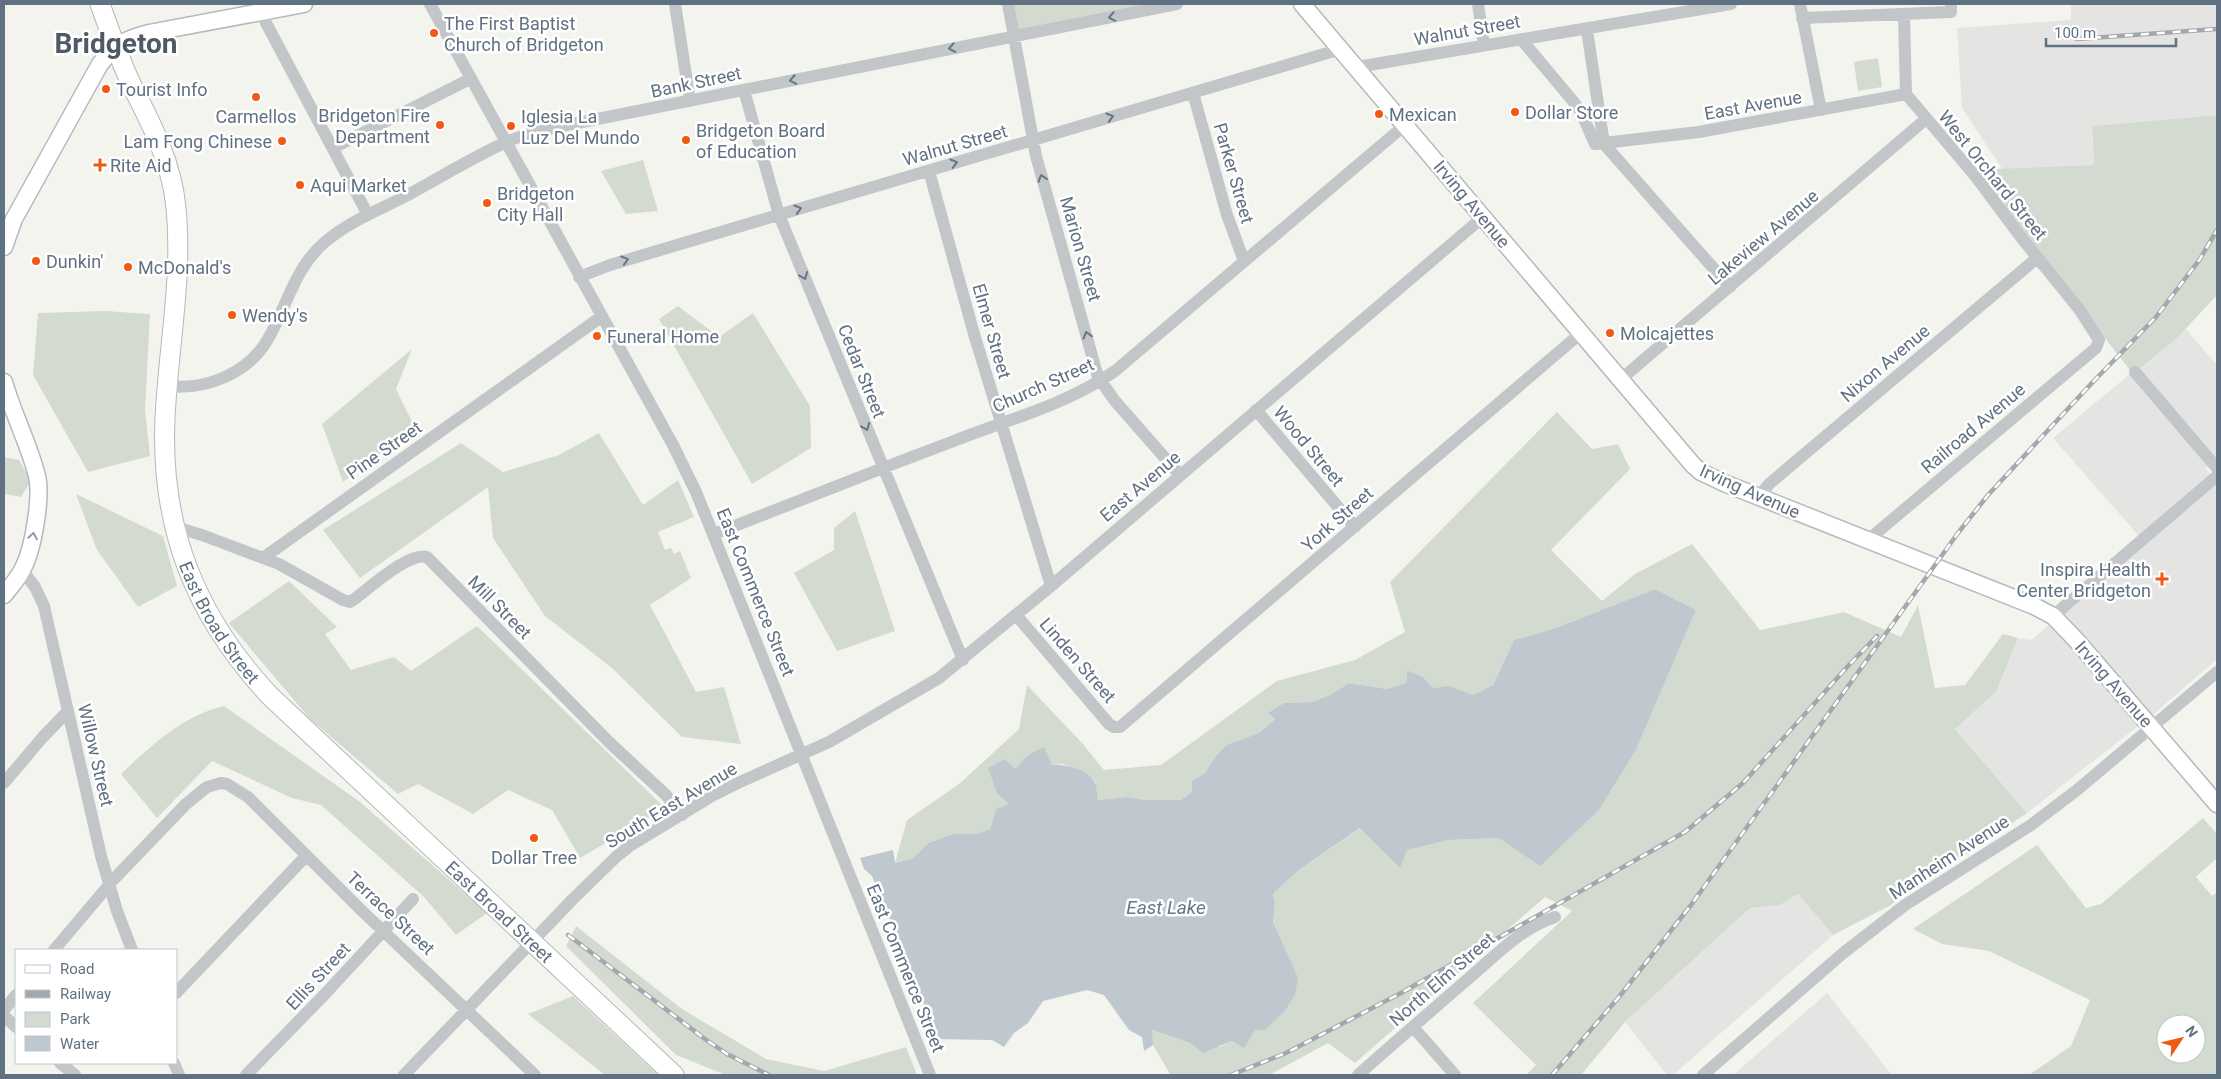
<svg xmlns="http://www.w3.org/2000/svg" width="2221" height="1079" viewBox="0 0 2221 1079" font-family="Roboto,sans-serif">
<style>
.built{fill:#e4e5e3}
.green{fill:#d3dbd0;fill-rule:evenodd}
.water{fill:#bec8ce}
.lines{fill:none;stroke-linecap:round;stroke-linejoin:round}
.major-casing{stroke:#b5b9bd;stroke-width:19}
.highway-casing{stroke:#b4b8bb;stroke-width:21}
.minor{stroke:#c2c6c9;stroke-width:12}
.major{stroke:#fff;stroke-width:16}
.highway{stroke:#fff;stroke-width:19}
.rail-casing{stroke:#a2a8ae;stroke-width:4.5}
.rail{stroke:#fff;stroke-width:2.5;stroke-dasharray:8;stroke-linecap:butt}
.oneway{stroke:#657586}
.oneway2{stroke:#909ca8}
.poi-dot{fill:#f05913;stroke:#fff;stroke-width:2}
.labels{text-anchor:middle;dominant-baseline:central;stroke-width:5;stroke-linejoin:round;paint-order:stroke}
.poi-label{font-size:18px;fill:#607183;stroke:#fff;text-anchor:start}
.street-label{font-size:18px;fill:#607183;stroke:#fff}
.water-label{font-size:19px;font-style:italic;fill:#607a88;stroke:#fff}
.town-label{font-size:28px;font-weight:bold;fill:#4f5a67;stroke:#fff}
</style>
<rect width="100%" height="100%" fill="#f4f4ef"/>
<path class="built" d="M 2071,4 L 2217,4 L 2217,115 L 2092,126 L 2094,165 L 2003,170 L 1962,108 L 1957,28 L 2071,20 Z
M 2185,328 L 2217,365 L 2217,458 L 2205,468 L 2217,482 L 2217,659 L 2155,713 L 2027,813 L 1955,729 L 1996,692 L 2018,638 L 2031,640 L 2146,544 L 2053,438 Z
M 1798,894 L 1833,935 L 1673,1075 L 1667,1075 L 1625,1022 L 1750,908 L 1780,905 Z
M 1827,993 L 1892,1075 L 1733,1075 Z"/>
<path class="green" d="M 1008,4 L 1159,4 L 1014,36 Z
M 1878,58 L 1882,87 L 1858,91 L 1854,62 Z
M 2217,115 L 2217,295 L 2179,336 L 2133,374 L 1973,170 L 2094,165 L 2092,126 Z
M 643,160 L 658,211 L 626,214 L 601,171 Z
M 678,306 L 719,337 L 753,313 L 810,406 L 811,448 L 752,484 L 659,319 Z
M 106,311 L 150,314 L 145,410 L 150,456 L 88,472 L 33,375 L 38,313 Z
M 412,349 L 396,389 L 415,428 L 343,482 L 322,424 Z
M 1557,412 L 1592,449 L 1618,444 L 1630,469 L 1551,550 L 1602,601 L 1635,574 L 1692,544 L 1760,630 L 1844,612 L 1901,637 L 1918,605 L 1935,688 L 1965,685 L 2003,634 L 2018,638 L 1996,692 L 1955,729 L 2027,813 L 1889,906 L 1833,935 L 1798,894 L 1780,905 L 1750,908 L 1625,1022 L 1581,1075 L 1526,1075 L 1536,1065 L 1473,1003 L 1572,911 L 1545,897 L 1355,1063 L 1328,1043 L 1269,1075 L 1167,1075 L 1170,1074 L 1153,1045 L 1151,1030 L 1190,1043 L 1220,1047 L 1255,1030 L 1298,977 L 1273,922 L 1275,902 L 1273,894 L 1299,870 L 1361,828 L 1400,868 L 1406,850 L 1449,840 L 1499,838 L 1540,865 L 1599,810 L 1635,752 L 1696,610 L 1655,589 L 1556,628 L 1514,640 L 1493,685 L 1473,695 L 1449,687 L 1433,688 L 1423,677 L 1407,670 L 1406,683 L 1387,689 L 1349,683 L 1332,694 L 1312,702 L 1284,703 L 1268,714 L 1276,718 L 1259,733 L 1226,745 L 1216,756 L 1205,773 L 1193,781 L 1192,792 L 1181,800 L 1146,800 L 1127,797 L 1098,800 L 1095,782 L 1086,773 L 1063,764 L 1052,765 L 1028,755 L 1015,770 L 1010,804 L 996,809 L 990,829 L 976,834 L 953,834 L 928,843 L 913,858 L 895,863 L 907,820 L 959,784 L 1019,729 L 1027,685 L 1082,743 L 1104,770 L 1161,765 L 1277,681 L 1355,660 L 1405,632 L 1390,582 Z
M 599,433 L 643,505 L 678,480 L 694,517 L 658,532 L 665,550 L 671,548 L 674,554 L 680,551 L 691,578 L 650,605 L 696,692 L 724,687 L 741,744 L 682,737 L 612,668 L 545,616 L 493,538 L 488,487 L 360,578 L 323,530 L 461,443 L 503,472 L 559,455 Z
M 4,457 L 19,460 L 31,481 L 21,497 L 4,494 Z
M 76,494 L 163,536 L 177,586 L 138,607 L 97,550 Z
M 855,511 L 895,631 L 837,651 L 794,573 L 834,550 L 834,528 Z
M 289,581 L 337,627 L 325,634 L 351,670 L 394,657 L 411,671 L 477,626 L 665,808 L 580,858 L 552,810 L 508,790 L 473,814 L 418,784 L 398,794 L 310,719 L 229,623 Z
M 224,706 L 360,802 L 487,913 L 456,935 L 424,897 L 321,805 L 292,798 L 212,761 L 157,818 L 121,774 C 151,746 182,716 224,706 Z
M 2203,818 L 2217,834 L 2217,858 L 2196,877 L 2212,896 L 2217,892 L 2217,1075 L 2029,1075 L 2071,1046 L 2090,1000 L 1989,951 L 1942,944 L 1913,929 L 2037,845 L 2086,908 L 2101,904 ZM 2166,1024 L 2196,1024 L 2196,1054 L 2166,1054 Z
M 576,926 L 682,1009 L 766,1059 L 824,1071 L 906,1047 L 917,1075 L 726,1075 L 676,1055 L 566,946 Z
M 573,996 L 658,1075 L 605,1075 L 528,1014 Z"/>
<path class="water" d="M 1655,589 L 1696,610 L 1635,752 L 1599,810 L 1540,866 L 1499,838 L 1449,840 L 1407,850 L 1400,868 L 1360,828 L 1299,870 L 1273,894 L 1275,902 L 1273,922 L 1298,977 L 1295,995 L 1284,1012 L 1265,1030 L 1255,1030 L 1244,1048 L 1232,1041 L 1203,1053 L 1190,1043 L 1152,1030 L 1153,1045 L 1144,1051 L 1142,1037 L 1129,1030 L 1104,995 L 1087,990 L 1043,1001 L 1028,1023 L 1014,1033 L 1004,1047 L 992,1040 L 931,1039 L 929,1035 L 931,1021 L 872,876 L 864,869 L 860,858 L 893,850 L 895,863 L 913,858 L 928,843 L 953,834 L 976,834 L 990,829 L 996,809 L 1009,804 L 997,793 L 988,768 L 1005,759 L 1015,769 L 1028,755 L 1044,747 L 1052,765 C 1066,764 1089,769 1095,783 C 1097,788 1097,795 1098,800 L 1127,797 L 1146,800 L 1181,800 L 1192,792 L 1192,781 L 1205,773 L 1216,756 L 1226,745 L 1259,733 L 1275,719 L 1268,713 L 1284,703 L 1312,702 L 1332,694 L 1349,683 L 1387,689 L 1406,683 L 1407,670 L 1423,677 L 1433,688 L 1449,686 L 1473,695 L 1493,685 L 1514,640 L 1556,628 Z"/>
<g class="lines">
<g class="major-casing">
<path id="major" d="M 1302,4 L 1693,465 L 1701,472 L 1724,483 L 2034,606 L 2053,616 L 2077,641 L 2217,804
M 4,247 L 14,219 L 100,64 C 117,44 123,40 149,33 L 304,4
M 4,382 C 13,414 29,444 37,476 C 42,497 33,551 22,570 C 18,579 10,587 4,595"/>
</g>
<g class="highway-casing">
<g id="highway">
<path id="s1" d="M 100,4 C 110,32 120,61 133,88 C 153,127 172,164 176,208 C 183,278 168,349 165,419 C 160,528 196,617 270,696 L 674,1075"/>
</g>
</g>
<path class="minor" d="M 256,4 L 368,215
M 430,4 L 673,445 L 696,492 L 930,1075
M 675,4 L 690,101
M 1008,4 L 1036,156 L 1098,377 L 1115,401 L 1180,475
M 1478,4 L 1484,45
M 1800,4 L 1821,110
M 1802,18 L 1951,12 L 1951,4
M 1587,30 L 1604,144 L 1730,287
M 1521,39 L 1573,101 L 1582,114 L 1595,144 L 1699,132 L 1906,94
M 1357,67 L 1731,4
M 744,90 L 779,215 L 963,660
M 1193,93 L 1227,215 L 1244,261
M 333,148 L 470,79
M 929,171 L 974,334 L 1051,586
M 579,277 L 610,265 L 687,242 L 1341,49
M 2135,372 L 2217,468
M 1620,380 L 1926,119
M 168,386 C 206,390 248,374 268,339 C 287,306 295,267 325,242 C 348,222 377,211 404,197 C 437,179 470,159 504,143 C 522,134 543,131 562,126 L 1177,4
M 1256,410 L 1355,527
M 1759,497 L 1769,484 L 2037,258
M 175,527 L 202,535 L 279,564 L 343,600 L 350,602 C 367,591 407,552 427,557 L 610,743 L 666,795 L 682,815
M 714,534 C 795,502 877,470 959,439 C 1011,419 1069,403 1115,371 L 1405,125
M 1868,540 L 2096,348 L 2099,340 L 2079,309 L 2020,236 L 1976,177 L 1906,94 L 1904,15
M 263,558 L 601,317
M 22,570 L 35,587 L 44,606 L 101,856 L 117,911 L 132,950
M 1016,615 L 1109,724 L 1114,727 L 1120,727 L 1581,333
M 2053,616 L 2217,476
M 4,783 L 42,738 L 68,711
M 54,950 L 114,879 L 186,804 L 207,787 L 221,783 L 227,784 L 248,797 L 360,909 L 535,1075
M 176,993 L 306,856
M 4,1010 L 16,995
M 4,1016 L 16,1027
M 1413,1027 L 1455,1075
M 60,1063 L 75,1075
M 174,1063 L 179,1075
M 246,1075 L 325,994 L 413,899
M 404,1075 L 572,900 L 616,857 L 631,845 L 710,797 L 740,782 L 829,742 L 939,678 L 1051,586 L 1483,217
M 1358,1075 C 1394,1043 1431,1011 1468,979 C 1494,957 1521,928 1555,917
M 1703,1075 L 1842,954 L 1905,905 L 2031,825 L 2077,790 L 2217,672"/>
<use href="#major" class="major"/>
<use href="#highway" class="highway"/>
<g class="rail-casing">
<path id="rail" d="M 2077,39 L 2217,29
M 568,935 L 705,1039 L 727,1054 L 769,1075
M 1231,1075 L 1286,1053 L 1401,993 L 1685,832 L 1743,783 L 1848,666 L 1877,636
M 1552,1075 L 1619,997 L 1691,905 L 1958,533 L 1988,495 L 2090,385 L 2156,317 L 2200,259 L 2217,230"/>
</g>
<use href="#rail" class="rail"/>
</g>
<defs><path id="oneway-chevron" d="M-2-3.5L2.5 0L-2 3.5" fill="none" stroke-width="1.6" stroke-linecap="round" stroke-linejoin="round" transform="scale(1.25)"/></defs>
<g class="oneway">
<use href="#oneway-chevron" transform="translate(1112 17) rotate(169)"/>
<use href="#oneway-chevron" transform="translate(952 48) rotate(169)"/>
<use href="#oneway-chevron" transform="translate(793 80) rotate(169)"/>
<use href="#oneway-chevron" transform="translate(1110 117) rotate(-16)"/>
<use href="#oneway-chevron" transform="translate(954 163) rotate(-16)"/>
<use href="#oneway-chevron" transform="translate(1042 178) rotate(-107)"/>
<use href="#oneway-chevron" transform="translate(798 209) rotate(-16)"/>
<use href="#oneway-chevron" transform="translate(625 260) rotate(-17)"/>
<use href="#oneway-chevron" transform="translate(804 276) rotate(68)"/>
<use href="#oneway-chevron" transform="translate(1087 335) rotate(-105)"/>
<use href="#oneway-chevron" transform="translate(866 427) rotate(68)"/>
</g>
<use class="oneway2" href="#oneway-chevron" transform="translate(33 536) rotate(-81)"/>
<g class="poi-dot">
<circle cx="434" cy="33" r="5"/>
<circle cx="106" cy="89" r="5"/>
<circle cx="256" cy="97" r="5"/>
<circle cx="1515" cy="112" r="5"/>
<circle cx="1379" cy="114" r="5"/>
<circle cx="440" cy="125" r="5"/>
<circle cx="511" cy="126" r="5"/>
<circle cx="686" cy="140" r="5"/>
<circle cx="282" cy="141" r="5"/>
<path d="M97.5 157.5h5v5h5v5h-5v5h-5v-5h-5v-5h5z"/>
<circle cx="300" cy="185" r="5"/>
<circle cx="487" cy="203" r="5"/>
<circle cx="36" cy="261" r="5"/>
<circle cx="128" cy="267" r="5"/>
<circle cx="232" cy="315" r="5"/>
<circle cx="1610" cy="333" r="5"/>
<circle cx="597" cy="336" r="5"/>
<path d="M2159.5 571.5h5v5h5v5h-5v5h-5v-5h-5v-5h5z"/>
<circle cx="534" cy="838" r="5"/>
</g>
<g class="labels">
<g class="poi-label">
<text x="444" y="23">The First Baptist<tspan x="444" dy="21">Church of Bridgeton</tspan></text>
<text x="116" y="89">Tourist Info</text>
<text x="1525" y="112">Dollar Store</text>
<text x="1389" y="114">Mexican</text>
<text x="430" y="115" text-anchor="end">Bridgeton Fire<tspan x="430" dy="21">Department</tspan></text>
<text x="256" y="116" text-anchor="middle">Carmellos</text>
<text x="521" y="116">Iglesia La<tspan x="521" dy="21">Luz Del Mundo</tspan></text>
<text x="696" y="130">Bridgeton Board<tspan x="696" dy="21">of Education</tspan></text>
<text x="272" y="141" text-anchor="end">Lam Fong Chinese</text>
<text x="110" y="165">Rite Aid</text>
<text x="310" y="185">Aqui Market</text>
<text x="497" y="193">Bridgeton<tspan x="497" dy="21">City Hall</tspan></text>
<text x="46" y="261">Dunkin'</text>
<text x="138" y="267">McDonald's</text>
<text x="242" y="315">Wendy's</text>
<text x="1620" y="333">Molcajettes</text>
<text x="607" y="336">Funeral Home</text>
<text x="2151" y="569" text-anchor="end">Inspira Health<tspan x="2151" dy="21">Center Bridgeton</tspan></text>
<text x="534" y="857" text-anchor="middle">Dollar Tree</text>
</g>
<g class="street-label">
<text transform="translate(1467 30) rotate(-10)">Walnut Street</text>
<text transform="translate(696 82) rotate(-12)">Bank Street</text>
<text transform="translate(1753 105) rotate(-10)">East Avenue</text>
<text transform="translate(955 145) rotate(-16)">Walnut Street</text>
<text transform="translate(1234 173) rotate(74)">Parker Street</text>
<text transform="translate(1993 175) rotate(51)">West Orchard Street</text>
<text transform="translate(1472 204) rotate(50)">Irving Avenue</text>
<text transform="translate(1763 237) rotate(-40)">Lakeview Avenue</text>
<text transform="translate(1081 249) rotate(74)">Marion Street</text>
<text transform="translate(992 331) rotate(74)">Elmer Street</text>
<text transform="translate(1885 363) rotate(-40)">Nixon Avenue</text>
<text transform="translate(862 371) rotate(68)">Cedar Street</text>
<text transform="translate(1043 385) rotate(-24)">Church Street</text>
<text transform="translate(1973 428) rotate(-40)">Railroad Avenue</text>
<text transform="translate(1309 446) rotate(50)">Wood Street</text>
<text transform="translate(384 450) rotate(-35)">Pine Street</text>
<text transform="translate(1140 486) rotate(-40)">East Avenue</text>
<text transform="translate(1750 491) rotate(24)">Irving Avenue</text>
<text transform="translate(1337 519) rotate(-41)">York Street</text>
<text transform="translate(756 592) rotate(68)">East Commerce Street</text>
<text transform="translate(500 607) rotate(45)">Mill Street</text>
<text stroke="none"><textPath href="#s1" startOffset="645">East Broad Street</textPath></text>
<text transform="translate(1078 660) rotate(49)">Linden Street</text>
<text transform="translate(2114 684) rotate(49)">Irving Avenue</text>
<text transform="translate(96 755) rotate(77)">Willow Street</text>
<text transform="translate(671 805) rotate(-31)">South East Avenue</text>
<text transform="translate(1949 857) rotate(-33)">Manheim Avenue</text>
<text stroke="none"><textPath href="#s1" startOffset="1050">East Broad Street</textPath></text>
<text transform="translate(391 913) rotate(43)">Terrace Street</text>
<text transform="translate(906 968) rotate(68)">East Commerce Street</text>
<text transform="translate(318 976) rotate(-47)">Ellis Street</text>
<text transform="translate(1442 979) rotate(-41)">North Elm Street</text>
</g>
<g class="water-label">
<text x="1166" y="907">East Lake</text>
</g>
<g class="town-label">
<text x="116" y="43">Bridgeton</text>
</g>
</g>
<rect width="2221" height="1079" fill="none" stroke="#607183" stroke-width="10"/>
<rect x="15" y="949" width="162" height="115" fill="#ffffff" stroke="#bfc6cd"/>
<rect x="25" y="965" width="25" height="8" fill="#ffffff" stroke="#bfc6cd"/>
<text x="60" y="974" font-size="15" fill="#607183">Road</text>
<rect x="25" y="990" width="25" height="8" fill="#a2a8ae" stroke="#bfc6cd"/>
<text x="60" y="999" font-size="15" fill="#607183">Railway</text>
<rect x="25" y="1012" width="25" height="15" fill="#d3dbd0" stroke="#bfc6cd"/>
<text x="60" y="1024" font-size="15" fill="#607183">Park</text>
<rect x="25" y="1036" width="25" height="15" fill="#bec8ce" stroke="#bfc6cd"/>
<text x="60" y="1049" font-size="15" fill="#607183">Water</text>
<g transform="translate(2181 1039) rotate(55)"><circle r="24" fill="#ffffff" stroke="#bfc6cd"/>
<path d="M0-4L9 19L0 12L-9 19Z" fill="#f05913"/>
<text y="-8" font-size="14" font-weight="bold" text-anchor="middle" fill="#607183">N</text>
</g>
<path d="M2046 38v8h130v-8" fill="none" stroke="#607183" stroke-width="2.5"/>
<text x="2054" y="38" font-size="15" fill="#607183" stroke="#ffffff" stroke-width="4" paint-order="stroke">100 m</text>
</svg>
